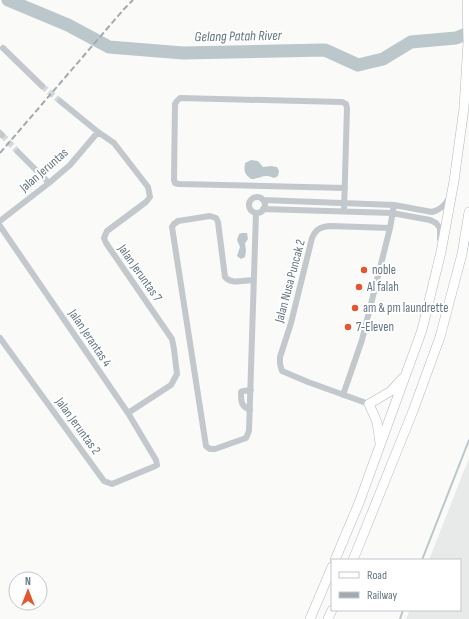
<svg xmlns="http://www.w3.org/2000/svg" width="469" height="619" viewBox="0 0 469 619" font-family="'Sofia Sans Condensed',sans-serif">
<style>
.built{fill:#e8e9e9}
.water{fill:#bbc7cb}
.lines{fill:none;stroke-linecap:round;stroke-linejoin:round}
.stream{stroke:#bbc7cb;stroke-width:2}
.river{stroke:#bbc7cb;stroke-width:13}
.street-tunnel{stroke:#d5d9db;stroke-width:6;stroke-dasharray:6 3;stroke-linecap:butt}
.primary-casing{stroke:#b5babe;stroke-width:10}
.street{stroke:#c3c8cc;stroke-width:6}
.primary{stroke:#fff;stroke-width:9}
.rail{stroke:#a2aab0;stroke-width:2;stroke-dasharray:6 3;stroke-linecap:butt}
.poi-dot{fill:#e4572e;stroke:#fff;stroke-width:1.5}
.labels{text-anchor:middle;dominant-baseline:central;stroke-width:4;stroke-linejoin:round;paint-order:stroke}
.street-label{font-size:13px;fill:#657683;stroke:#fff}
.poi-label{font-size:13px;fill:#657683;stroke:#fff;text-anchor:start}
.water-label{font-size:14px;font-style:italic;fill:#60757c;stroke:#fff}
</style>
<rect width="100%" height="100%" fill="#fafaf8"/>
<path class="built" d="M 469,458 L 469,619 L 406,619 L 410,610 L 460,610 L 460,560 L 429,560 Z"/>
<path class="water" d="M 251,160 L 258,161 L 263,167 L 271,166 L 277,167 L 279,171 L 278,176 L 274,178 C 263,173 261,179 251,179 C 244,174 244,171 245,163 Z
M 242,233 L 247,233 L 248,239 L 245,243 L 246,251 L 245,257 L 241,259 L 237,256 L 240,247 L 237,240 L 239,234 Z"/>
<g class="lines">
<path class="stream" d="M 422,560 L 469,440
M 400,619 L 403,610"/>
<path class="river" d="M 8,0 L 68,25 L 109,47 L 183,53 L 325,50 L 358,65 L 383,59 L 411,42 L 456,38 L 469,33"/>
<path class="street-tunnel" d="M 42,86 L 60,101
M 2,135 L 18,152"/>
<g class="primary-casing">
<path id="primary" d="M 380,443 L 377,422 L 369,404 L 391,391 L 403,378
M 335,560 L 359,503 L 422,330 L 441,252 L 454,181 L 464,108 L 468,42 L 467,0
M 353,560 L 413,411 L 440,337 L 462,254 L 469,212
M 310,619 L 332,567
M 328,619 L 332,610"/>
</g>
<path class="street" d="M 3,48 L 42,86
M 60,101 L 98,132 L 114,143 L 148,187 L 150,197 L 146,202 L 107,231 L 104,238 L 106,243 L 172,339 L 174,349 L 177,374 L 171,385 L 128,413
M 0,133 L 2,135
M 18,152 L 49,183
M249 205a8 8 0 1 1 16 0a8 8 0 1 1-16 0Z
M 263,200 L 394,205 L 432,212 C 440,210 445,206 449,198
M 263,209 L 392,213 L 430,220 L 436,223 L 440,228 L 440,239
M 344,211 L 347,108 L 346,104 L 342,102 L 180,98 L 177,101 L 175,104 L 174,180 L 175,183 L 179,184 L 345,188
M 0,221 L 49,183 L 70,165 L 98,132
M 0,226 L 128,413 L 156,460 L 157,465 L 153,467 L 112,484 L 104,481 L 0,338
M 254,280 C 244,280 231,285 225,277 L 218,222 L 216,218 L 210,216 L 178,221 L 174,224 L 172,227 L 206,446 L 210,449 L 215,449 L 246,438 L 249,431 L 256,213
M 343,395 L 362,340 L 390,228 L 394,205
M 369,404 L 308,382 L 282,371 L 280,364 L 280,357 L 291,323 L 312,238 C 316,229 320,227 330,226 L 390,228
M 250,410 C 241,406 241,402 241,392 L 243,391 L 251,390"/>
<use href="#primary" class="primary"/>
<path class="rail" d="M 0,153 L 124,9 L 133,0"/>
</g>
<g class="poi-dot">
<circle cx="364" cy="270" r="4"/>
<circle cx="359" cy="287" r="4"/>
<circle cx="355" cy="308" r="4"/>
<circle cx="348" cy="327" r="4"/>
</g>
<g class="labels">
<g class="street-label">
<text transform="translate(44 170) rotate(-41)">Jalan Jeruntas</text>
<text transform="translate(140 273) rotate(55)">Jalan Jeruntas 7</text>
<text transform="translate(290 281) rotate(-75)">Jalan Nusa Puncak 2</text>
<text transform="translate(90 338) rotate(56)">Jalan Jerantas 4</text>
<text transform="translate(78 426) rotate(54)">Jalan Jeruntas 2</text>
</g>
<g class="poi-label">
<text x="372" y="270">noble</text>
<text x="367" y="287">Al falah</text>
<text x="363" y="308">am &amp; pm laundrette</text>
<text x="356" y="327">7-Eleven</text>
</g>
<g class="water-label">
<text transform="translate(238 36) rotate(-1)">Gelang Patah River</text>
</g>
</g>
<rect x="331" y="559" width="130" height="52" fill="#ffffff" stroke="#c1c8cd"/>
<rect x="339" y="572" width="20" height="6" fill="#ffffff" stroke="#c1c8cd"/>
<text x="367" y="579" font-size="12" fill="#657683">Road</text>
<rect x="339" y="592" width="20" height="6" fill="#a2aab0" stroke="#c1c8cd"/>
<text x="367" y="599" font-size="12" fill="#657683">Railway</text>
<g transform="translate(28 591)"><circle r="19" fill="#ffffff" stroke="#c1c8cd"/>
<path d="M0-3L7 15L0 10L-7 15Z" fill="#e4572e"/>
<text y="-6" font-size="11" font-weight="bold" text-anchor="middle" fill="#657683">N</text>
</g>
</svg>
